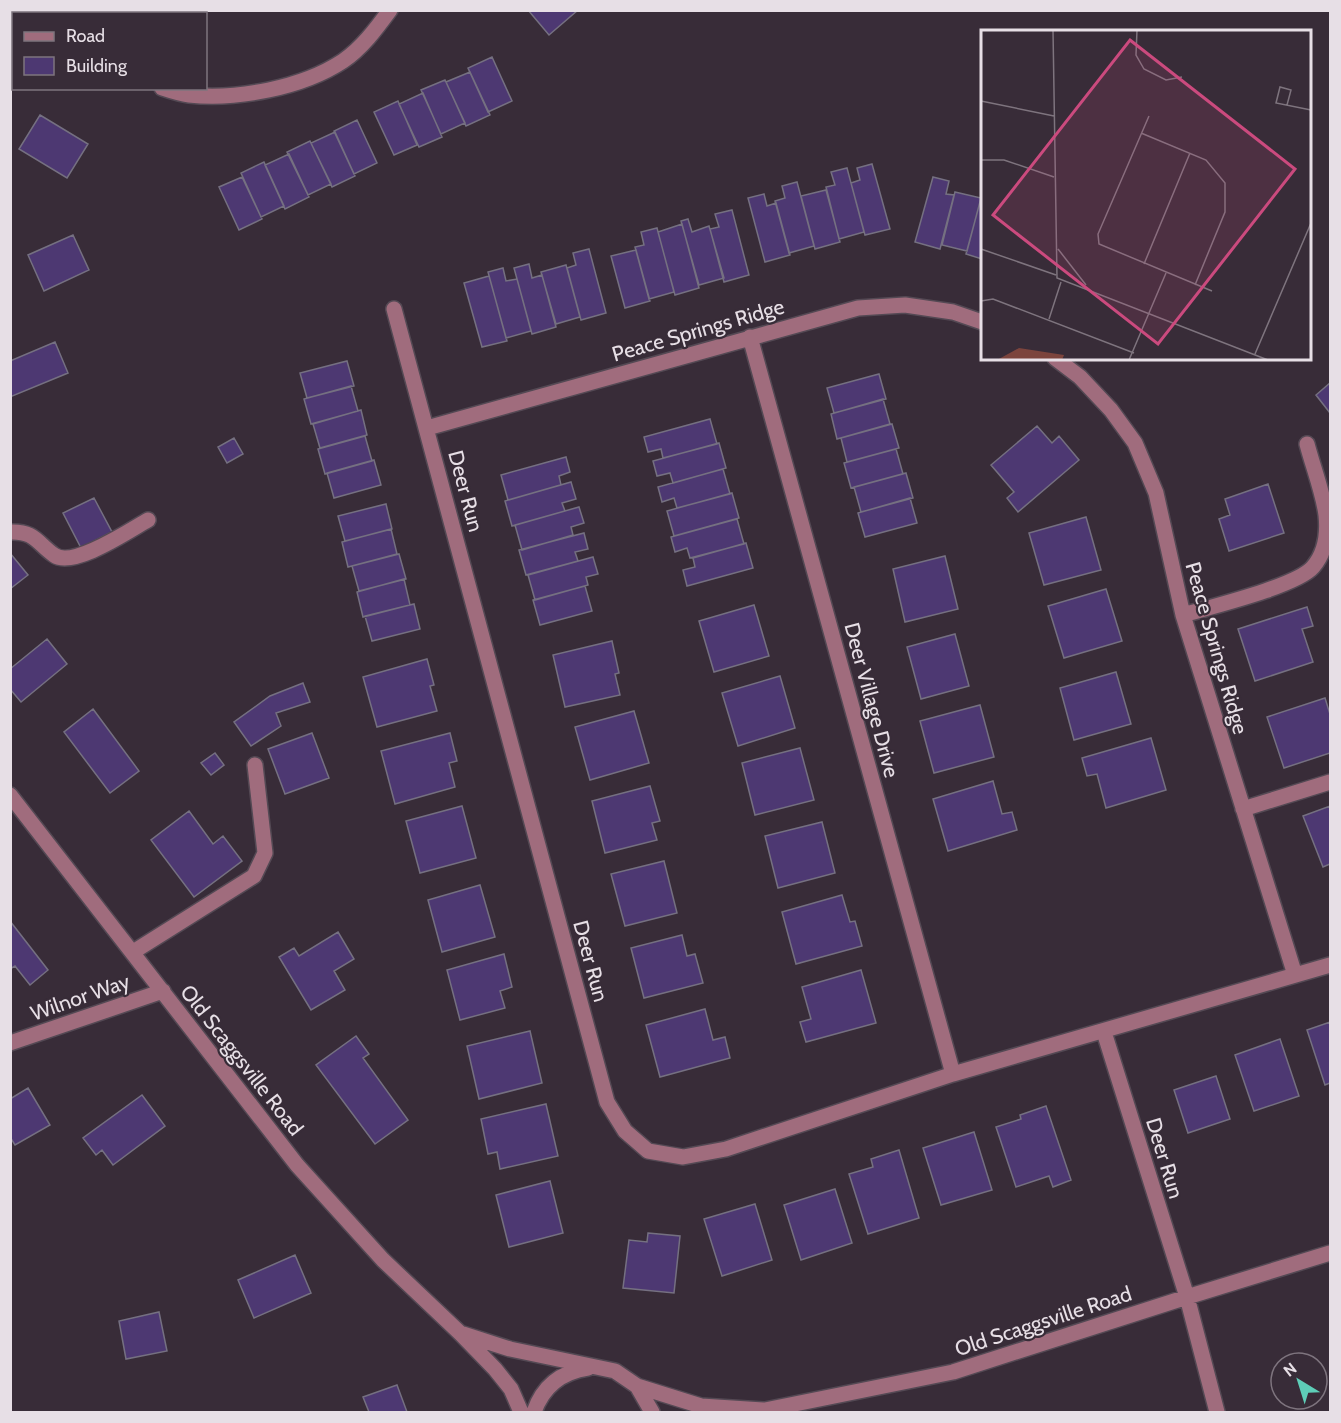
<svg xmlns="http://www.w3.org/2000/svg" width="1341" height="1423" viewBox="0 0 1341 1423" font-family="Cabin,sans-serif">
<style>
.building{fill:#4d3872;stroke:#757081;stroke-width:1.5}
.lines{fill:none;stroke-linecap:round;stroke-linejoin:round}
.minor-casing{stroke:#544954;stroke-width:18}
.minor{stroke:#a06c7d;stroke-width:15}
.labels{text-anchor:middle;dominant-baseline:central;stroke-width:4.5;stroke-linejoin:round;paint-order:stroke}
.street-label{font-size:21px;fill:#e7dfe6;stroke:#382c38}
.inset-road{fill:none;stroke:#7e747e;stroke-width:1.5}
.view{fill:#cb4a7e;fill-opacity:0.15;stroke:#cb4a7e;stroke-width:3}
.inset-edge{fill:none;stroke:#e7dfe6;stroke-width:3}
</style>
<rect width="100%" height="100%" fill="#382c38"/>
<path class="building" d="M 528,10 L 578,10 L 549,35 Z
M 492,57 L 512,101 L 488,112 L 468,68 Z
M 470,72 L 490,115 L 466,126 L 446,82 Z
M 445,80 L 465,123 L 441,134 L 421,90 Z
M 423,93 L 442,137 L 419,147 L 399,104 Z
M 398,101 L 417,145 L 394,155 L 374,112 Z
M 40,115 L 88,144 L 67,178 L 19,149 Z
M 357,120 L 377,163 L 354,174 L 334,131 Z
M 335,132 L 355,176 L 332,187 L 311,143 Z
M 310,141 L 331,184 L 308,195 L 287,152 Z
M 289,154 L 309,197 L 285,209 L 265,165 Z
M 264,162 L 284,206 L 261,217 L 241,173 Z
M 872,164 L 890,229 L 865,235 L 851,183 L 860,180 L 857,168 Z
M 847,168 L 864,232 L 839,239 L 826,187 L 835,185 L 831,172 Z
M 242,177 L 262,219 L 239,230 L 219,187 Z
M 933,177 L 949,181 L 946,194 L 954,195 L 940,249 L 915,242 Z
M 797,182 L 814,246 L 789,253 L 775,201 L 785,198 L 782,186 Z
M 826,190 L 840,242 L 815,249 L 801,196 Z
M 955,192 L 981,198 L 967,251 L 942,245 Z
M 764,194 L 767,206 L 776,203 L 790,255 L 765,262 L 748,198 Z
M 980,202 L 982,203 L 982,259 L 966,254 Z
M 732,210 L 749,275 L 724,282 L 710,229 L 719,227 L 715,214 Z
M 688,219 L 692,232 L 709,226 L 724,278 L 699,285 L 681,221 Z
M 682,224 L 699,288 L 675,295 L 658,232 Z
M 657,228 L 674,292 L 649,299 L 635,247 L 644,245 L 641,232 Z
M 73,235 L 89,270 L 44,291 L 28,255 Z
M 589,249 L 606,313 L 581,320 L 567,268 L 576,265 L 573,253 Z
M 636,250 L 650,301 L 625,308 L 611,256 Z
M 529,264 L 532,278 L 542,275 L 556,327 L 532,334 L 514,268 Z
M 566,265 L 580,317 L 556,324 L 541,272 Z
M 503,268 L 506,281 L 517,279 L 531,331 L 506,338 L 488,272 Z
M 489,276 L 507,341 L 482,347 L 464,283 Z
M 55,342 L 68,373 L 10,397 L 10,361 Z
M 347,361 L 354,386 L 307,398 L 300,373 Z
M 879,374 L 886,399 L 834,413 L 827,388 Z
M 1330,383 L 1330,413 L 1316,395 Z
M 351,386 L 358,411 L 311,424 L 304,399 Z
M 883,399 L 890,424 L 837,439 L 831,414 Z
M 361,410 L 367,435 L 320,448 L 313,424 Z
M 710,419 L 717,444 L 663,458 L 661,449 L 648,452 L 644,437 Z
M 892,424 L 899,448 L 847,462 L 841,438 Z
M 1037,426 L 1052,443 L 1059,436 L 1079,460 L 1018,512 L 1007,498 L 1014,492 L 991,465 Z
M 365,436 L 372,461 L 325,474 L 318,449 Z
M 234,438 L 243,454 L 227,463 L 218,447 Z
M 719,443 L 726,468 L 673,483 L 670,473 L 657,476 L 653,461 Z
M 896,449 L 903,474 L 851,488 L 844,463 Z
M 566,457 L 570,472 L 559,476 L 561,485 L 508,500 L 501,475 Z
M 374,460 L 381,485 L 334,498 L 327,473 Z
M 723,469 L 730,494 L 677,508 L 674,498 L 662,502 L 658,487 Z
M 906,473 L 913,498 L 861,512 L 854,487 Z
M 571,482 L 576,499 L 562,503 L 565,511 L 512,526 L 505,501 Z
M 1268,484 L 1284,533 L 1229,551 L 1219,519 L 1230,515 L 1225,499 Z
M 732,493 L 739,518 L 674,536 L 667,511 Z
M 94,498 L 112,532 L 81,548 L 63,513 Z
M 910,498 L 917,523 L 865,537 L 858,513 Z
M 386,504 L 392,529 L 345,541 L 338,516 Z
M 579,507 L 584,523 L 571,527 L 573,535 L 522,550 L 515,525 Z
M 1086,517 L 1101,570 L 1044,585 L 1029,533 Z
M 737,519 L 744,544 L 690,558 L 687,548 L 675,552 L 671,537 Z
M 391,529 L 397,554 L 348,567 L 342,542 Z
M 584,533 L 588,549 L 575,552 L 578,561 L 526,575 L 519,550 Z
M 746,543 L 753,568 L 687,586 L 683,570 L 695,567 L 693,558 Z
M 10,553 L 28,575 L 10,589 Z
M 399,554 L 406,579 L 359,591 L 352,566 Z
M 945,556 L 958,609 L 905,622 L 893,569 Z
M 593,557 L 598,574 L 586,577 L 588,585 L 535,600 L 528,575 Z
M 404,579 L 410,605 L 363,617 L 357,592 Z
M 585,586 L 592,611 L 540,625 L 533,600 Z
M 1106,589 L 1122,641 L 1064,658 L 1048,606 Z
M 414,604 L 420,629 L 372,641 L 365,616 Z
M 754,605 L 769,656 L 714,672 L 699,621 Z
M 1307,607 L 1313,626 L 1302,629 L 1313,662 L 1255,681 L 1238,629 Z
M 955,634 L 969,686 L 921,699 L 907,647 Z
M 47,639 L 67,664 L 21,702 L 10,689 L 10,669 Z
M 612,641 L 619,673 L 615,674 L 620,695 L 565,707 L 553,655 Z
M 427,659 L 434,685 L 430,686 L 437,711 L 377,727 L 363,677 Z
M 1116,672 L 1131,724 L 1074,740 L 1060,688 Z
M 780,676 L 795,728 L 738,746 L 722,693 Z
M 303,683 L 310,702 L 276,713 L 281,726 L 251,746 L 234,722 L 270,696 Z
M 1325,698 L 1330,714 L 1330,753 L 1284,768 L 1267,717 Z
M 980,705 L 994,757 L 934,773 L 920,721 Z
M 93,709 L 139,771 L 110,793 L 64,732 Z
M 634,711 L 649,763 L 590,780 L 575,727 Z
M 312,733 L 329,778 L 285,794 L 268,749 Z
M 450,733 L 457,761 L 449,763 L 455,787 L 395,804 L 381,751 Z
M 1151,738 L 1166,790 L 1106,808 L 1097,774 L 1087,776 L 1082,758 Z
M 800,748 L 814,800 L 755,815 L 742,763 Z
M 215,753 L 224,765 L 211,775 L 201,763 Z
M 993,781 L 1002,814 L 1012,812 L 1017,830 L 948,851 L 933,799 Z
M 650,786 L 660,821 L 652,823 L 657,840 L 605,853 L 592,801 Z
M 462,806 L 476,858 L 420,873 L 406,821 Z
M 1330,806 L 1330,864 L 1323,867 L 1303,816 Z
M 189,811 L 213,844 L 223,836 L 242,861 L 194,897 L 151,840 Z
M 822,822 L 835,873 L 778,888 L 765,836 Z
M 664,861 L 677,913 L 625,926 L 611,874 Z
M 480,885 L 495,937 L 442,952 L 428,900 Z
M 842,895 L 850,922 L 855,921 L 862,946 L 796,964 L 782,912 Z
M 10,921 L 48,970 L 30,985 L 15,966 L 10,969 Z
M 338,932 L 354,959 L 334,971 L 345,990 L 311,1010 L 279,957 L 294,948 L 299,956 Z
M 682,935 L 687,956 L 695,954 L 703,983 L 644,998 L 631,948 Z
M 504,954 L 512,987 L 500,991 L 505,1008 L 460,1020 L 447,970 Z
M 861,970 L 876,1023 L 806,1042 L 800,1022 L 811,1019 L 802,987 Z
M 705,1009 L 713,1040 L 725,1037 L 730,1058 L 660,1077 L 646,1025 Z
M 1330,1022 L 1330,1083 L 1325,1085 L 1307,1030 Z
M 530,1031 L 542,1083 L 479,1099 L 467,1046 Z
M 356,1036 L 369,1054 L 363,1058 L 408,1120 L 375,1144 L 316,1065 Z
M 1280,1039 L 1299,1096 L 1254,1111 L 1235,1055 Z
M 1216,1076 L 1230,1119 L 1188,1133 L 1174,1090 Z
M 28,1088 L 50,1125 L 15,1145 L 10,1137 L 10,1099 Z
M 142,1095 L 165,1126 L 113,1165 L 102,1150 L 96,1155 L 83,1138 Z
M 546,1104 L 558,1156 L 500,1169 L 497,1152 L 488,1154 L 481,1119 Z
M 1046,1106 L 1071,1180 L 1053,1187 L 1049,1176 L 1016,1187 L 996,1127 L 1021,1119 L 1020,1115 Z
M 974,1132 L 992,1190 L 941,1205 L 923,1148 Z
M 899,1150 L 919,1218 L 868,1234 L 849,1174 L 873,1167 L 871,1159 Z
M 550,1181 L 563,1233 L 509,1247 L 496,1195 Z
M 835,1189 L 852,1243 L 801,1260 L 784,1205 Z
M 755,1204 L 772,1260 L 722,1276 L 704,1219 Z
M 648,1233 L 680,1236 L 674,1293 L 623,1288 L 629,1240 L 647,1242 Z
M 295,1255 L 311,1293 L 254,1318 L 238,1280 Z
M 159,1312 L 167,1351 L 126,1359 L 119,1321 Z
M 397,1385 L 407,1412 L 369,1412 L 363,1397 Z"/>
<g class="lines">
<g class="minor-casing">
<path id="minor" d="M 61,10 L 63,14
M 162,88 C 171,91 180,94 189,95 C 237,100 302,88 343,61 C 362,48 376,29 390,10
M 394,309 L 607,1102 L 625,1131 L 648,1151 L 683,1157 L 726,1149 L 953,1074 L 1330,965
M 750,337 L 953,1074
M 1055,358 L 1080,377 L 1111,410 L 1135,443 L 1156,493 L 1183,615 L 1295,975
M 427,428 L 858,308 L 905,305 L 953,312 L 982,322
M 10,532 C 35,531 37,543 54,555 C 73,569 130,530 148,520
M 1183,615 C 1210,607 1297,586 1313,567 C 1325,553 1328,534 1326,515 C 1323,492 1313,467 1307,444
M 10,795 L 297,1165 L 383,1260 L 460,1333 L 495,1369 L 511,1389 L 521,1412
M 1243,809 L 1330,782
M 133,952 L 254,876 L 265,853 L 255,765
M 1104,1032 L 1187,1297 L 1217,1412
M 10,1043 L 163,991
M 463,1334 L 510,1349 L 615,1371 L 637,1386 L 652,1412
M 637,1386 L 701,1406 L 763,1410
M 534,1412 C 543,1386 561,1372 588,1368
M 755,1412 L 953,1372 L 1187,1297 L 1330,1253"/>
</g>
<use href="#minor" class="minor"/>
</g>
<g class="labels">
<g class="street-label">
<text transform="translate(698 330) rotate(-16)">Peace Springs Ridge</text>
<text transform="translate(466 491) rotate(75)">Deer Run</text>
<text transform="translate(1217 648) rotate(74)">Peace Springs Ridge</text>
<text transform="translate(872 700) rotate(75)">Deer Village Drive</text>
<text transform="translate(591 961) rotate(75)">Deer Run</text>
<text transform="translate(80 997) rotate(-19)">Wilnor Way</text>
<text transform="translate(242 1060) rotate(52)">Old Scaggsville Road</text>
<text transform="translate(1165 1158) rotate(73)">Deer Run</text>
<text transform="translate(1043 1321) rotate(-18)">Old Scaggsville Road</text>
</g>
</g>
<g transform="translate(981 30)">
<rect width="330" height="330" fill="#382c38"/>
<path d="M 38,318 L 83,325 L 81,330 L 16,330 Z" fill="#7c443d"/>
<path class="inset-road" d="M 72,0 L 76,248 L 287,330M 156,0 L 155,25 L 163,39 L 185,50 L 201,47M 0,71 L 73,86M 306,75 L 310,60 L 299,57 L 295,73 L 330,80M 168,86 L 117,204 L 118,214 L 231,261M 160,103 L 225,130 L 244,153 L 244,182 L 214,255M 0,130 L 23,130 L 73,147M 0,219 L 75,245M 77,219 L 105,255M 163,234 L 209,123M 0,271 L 12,269 L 153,323M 68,289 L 80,252M 274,324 L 330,193M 148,330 L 185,243"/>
<path class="view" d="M 149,10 L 314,139 L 177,314 L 12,185 Z"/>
<rect width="330" height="330" class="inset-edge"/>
</g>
<rect width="1341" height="1423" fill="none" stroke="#e7dfe6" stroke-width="24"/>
<rect x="12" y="12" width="195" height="78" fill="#382c38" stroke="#7e747e" stroke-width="1.5"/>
<rect x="24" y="32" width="30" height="9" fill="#a06c7d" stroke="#7e747e" stroke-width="1.5"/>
<text x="66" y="42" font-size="18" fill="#e7dfe6">Road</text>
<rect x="24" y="57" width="30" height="18" fill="#4d3872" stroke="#7e747e" stroke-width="1.5"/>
<text x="66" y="72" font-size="18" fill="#e7dfe6">Building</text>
<g transform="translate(1299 1381) rotate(322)"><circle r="28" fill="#382c38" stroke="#7e747e" stroke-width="1.5"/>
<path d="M0-4.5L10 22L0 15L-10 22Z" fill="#5eceb8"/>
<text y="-9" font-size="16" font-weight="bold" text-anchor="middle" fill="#e7dfe6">N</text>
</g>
</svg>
